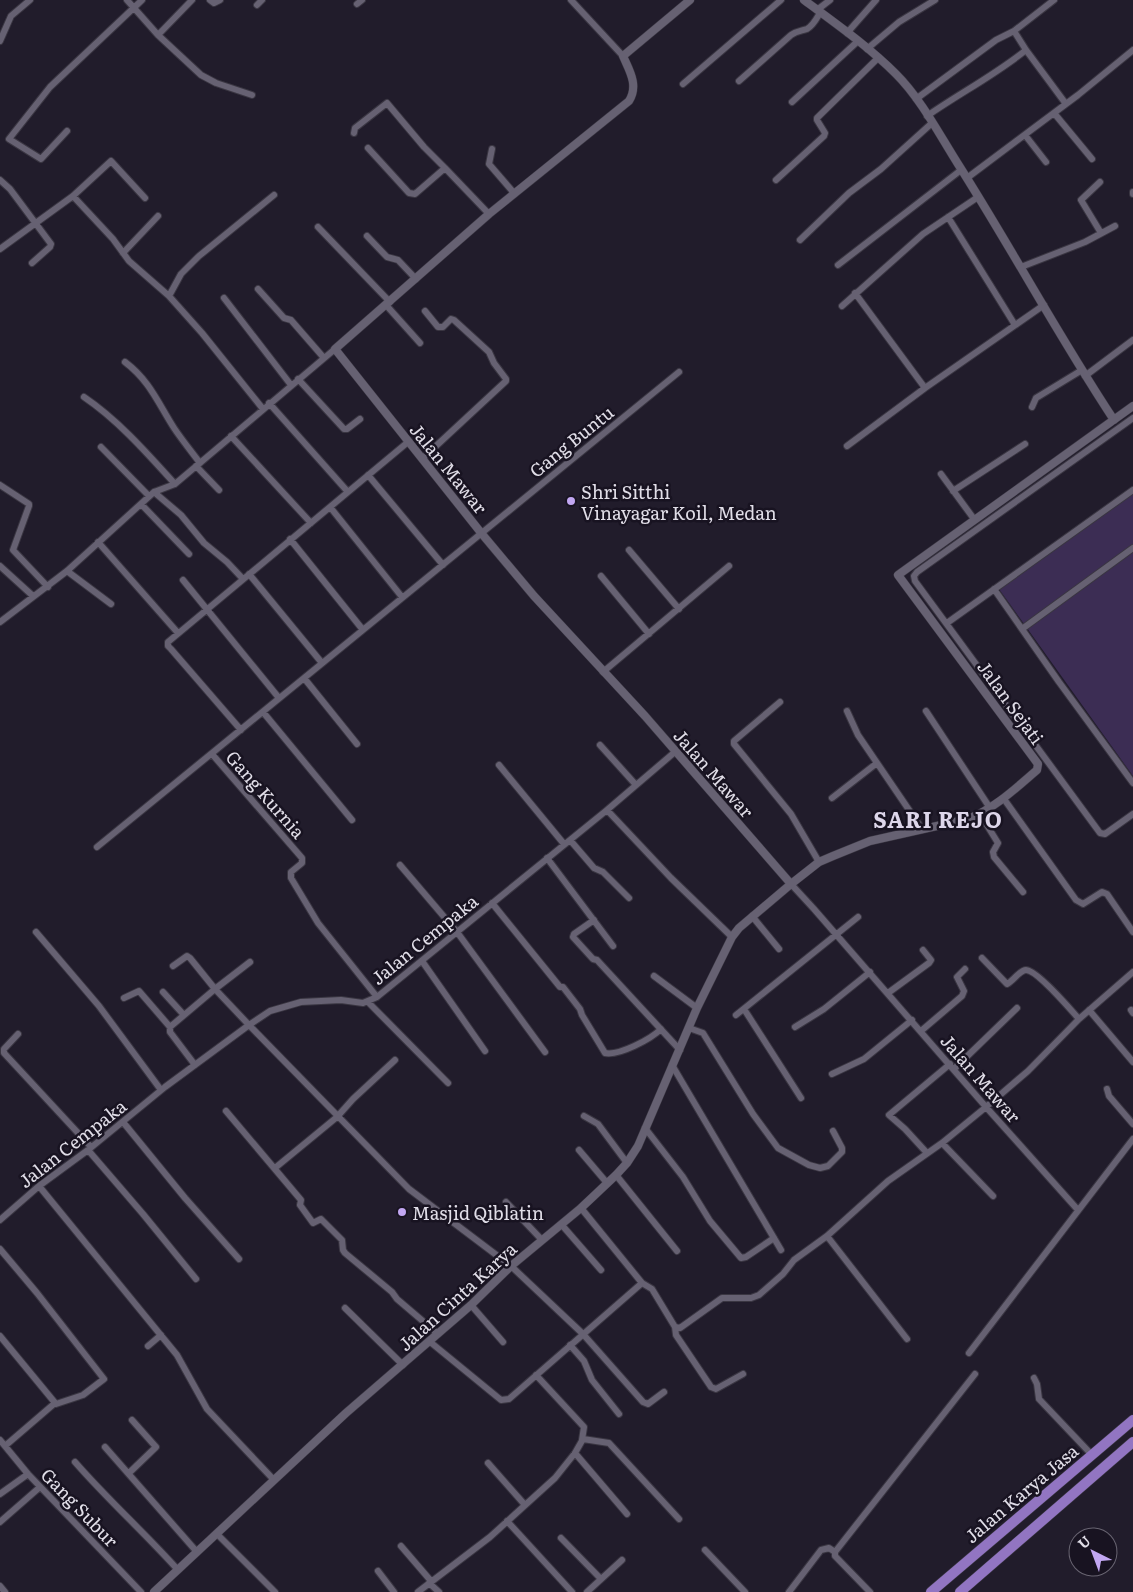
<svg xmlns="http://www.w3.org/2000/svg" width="1133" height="1592" viewBox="0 0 1133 1592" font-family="Literata,serif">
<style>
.green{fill:#3c2d54}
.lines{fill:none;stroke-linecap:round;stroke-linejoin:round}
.minor-casing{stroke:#3a3642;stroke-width:8}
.tertiary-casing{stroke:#3a3642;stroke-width:9}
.trunk-casing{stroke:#3a3642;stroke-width:11}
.minor{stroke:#666172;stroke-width:6}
.tertiary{stroke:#666172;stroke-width:8}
.trunk{stroke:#9275c2;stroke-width:10}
.poi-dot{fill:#c2a7f2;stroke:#181321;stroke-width:2}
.labels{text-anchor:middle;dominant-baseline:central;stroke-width:5;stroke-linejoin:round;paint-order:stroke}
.street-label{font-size:18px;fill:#e1dee8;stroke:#181321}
.poi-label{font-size:18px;fill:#e1dee8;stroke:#181321;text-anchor:start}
.district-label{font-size:22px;font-weight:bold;letter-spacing:1px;fill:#ddd6ea;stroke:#181321}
</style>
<rect width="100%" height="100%" fill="#211c2b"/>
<path class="green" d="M 1133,493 L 1133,776 L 999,589 Z"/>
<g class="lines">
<g class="minor-casing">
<path id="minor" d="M 127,0 L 158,35 L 201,75 L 216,83 L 252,95
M 210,0 L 214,3 L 220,0
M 571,0 L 623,56
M 357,4 L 362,0
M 257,5 L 262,0
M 817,10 L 830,0
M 847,33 L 876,0
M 158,35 L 192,0
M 0,41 L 11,16 L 30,0
M 867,49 L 899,22 L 935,0
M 1026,50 L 1066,104
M 739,81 L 791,35 C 797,31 801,31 807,29 C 813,26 817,18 820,13
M 683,84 L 781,0
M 916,99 L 996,40 L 1014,31 L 1054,0
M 792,102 L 858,41
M 1054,113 L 1092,159
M 927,116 C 960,93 995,75 1026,50 L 1014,31
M 67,131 L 41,159 L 9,139 L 50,87 L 142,0
M 354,133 L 355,128 L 387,103 L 424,147 L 445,168
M 1025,135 L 1046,162
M 368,148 L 409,193 L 415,194 L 445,168 L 489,214
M 492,149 L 489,164 L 514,193
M 967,178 L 1078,95 L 1133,50
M 0,180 L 10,189 L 51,244 L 50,247 L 32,263
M 776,180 L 824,136 L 825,133 L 817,120 L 817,118 L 878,58
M 1100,182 L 1081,200 L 1101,233
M 1133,192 L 1133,194
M 73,196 L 113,239 L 129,261 L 169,296 L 202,333 L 263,409
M 948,217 L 1015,325
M 318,227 L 390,302
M 367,236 L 387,257 L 398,260 L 416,279
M 800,240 L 849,193 L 881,169 L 932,123
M 0,249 L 73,196 L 111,161 L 145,198
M 123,253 L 158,216
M 838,265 L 961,170
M 1021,267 L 1085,242 L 1115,226
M 258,289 L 284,318 L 291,320 L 324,358
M 855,293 L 925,388
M 169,296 L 181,274 L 199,256 L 274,195
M 224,298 L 291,385
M 386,305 L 420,343
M 842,306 L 923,234 L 978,197
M 125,362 C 150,381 158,403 174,428 C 182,440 191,451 200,463
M 1085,376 L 1133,340
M 298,379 L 344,429 L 347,429 L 360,419
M 84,397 C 118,420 147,453 175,484
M 269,403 L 348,492
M 1032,407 L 1036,398 L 1082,370
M 1133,418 L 917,572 L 914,576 L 915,581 L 1100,833 L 1105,834 L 1133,814
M 231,436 L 311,523
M 847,446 L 925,388 L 1044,305
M 101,447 L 149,496
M 422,459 L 506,381 L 506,379 L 494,363 L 489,352 L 454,320 L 451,319 L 443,327 L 438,327 L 425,311
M 196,466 L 219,490
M 941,474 L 974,519
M 368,475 L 443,565
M 0,485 L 29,504 L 29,506 L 13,550 L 48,587
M 953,491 L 1025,444
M 154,492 L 181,515 L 204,543 L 227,562 L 243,579
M 141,504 L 189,554
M 330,507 L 402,597
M 290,539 L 363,630
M 98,542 L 178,633
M 629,550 L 679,609
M 0,566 L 33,596
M 67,571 L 111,604
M 249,574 L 322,663
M 601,576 L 649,634
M 183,580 L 279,698
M 994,589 L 1059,682 L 1133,783
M 0,622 L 67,571 L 154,492 L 175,484 L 335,349
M 947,623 L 1133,490
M 1022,629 L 1133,548
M 603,672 L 729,566
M 304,678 L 357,744
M 780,702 L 734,741 L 734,744 L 791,814 L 819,862
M 847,711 L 858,735 L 922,829
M 926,711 L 990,808
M 263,712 L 352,820
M 241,730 L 171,649 L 168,646 L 168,642 L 408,442
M 600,745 L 636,785
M 212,754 L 302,858 L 302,863 L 291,872 L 291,878 L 318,923 L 377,997
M 499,765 L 564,844
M 832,798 L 877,763
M 1004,799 L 1076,900 L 1083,904 L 1102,892 L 1107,894 L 1133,932
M 607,810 L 671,878 L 732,937
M 980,814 L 998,843 L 993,852 L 994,857 L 1023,892
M 570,840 L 594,868 L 603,872 L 629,898
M 97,847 L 679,372
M 547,858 L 613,946
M 400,865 L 457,932 L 545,1052
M 791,884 L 814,909 L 986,1107 L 1078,1210
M 492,903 L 560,987 L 563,987 L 580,1009 L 582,1015 L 605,1053 C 619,1056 651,1039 661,1029
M 752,916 L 779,949
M 594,920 L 574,934 L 573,937 L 593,959 L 597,960 L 680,1050
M 36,932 L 99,1006 L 161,1090
M 982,958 L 1007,984 C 1013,981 1020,970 1026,970 C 1037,970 1071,1010 1079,1019
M 422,961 L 485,1051
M 173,966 L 187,956 L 190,958 L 215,989 L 249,1025 L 409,1189 L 511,1266 L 583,1334 L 643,1402 L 648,1404 L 664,1392
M 654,976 L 697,1008
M 163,992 L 183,1014
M 888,993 L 929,963 L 931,960 L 923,950
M 124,998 L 139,991 L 170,1027 L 215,989 L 250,962
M 368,1002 L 448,1083
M 744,1009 L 801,1098
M 1089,1010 L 1133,1062
M 1131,1010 L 1133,1013
M 736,1015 L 858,917
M 170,1027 L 170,1032 L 195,1065
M 795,1027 L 824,1009 L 870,972
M 689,1028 L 703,1033 L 753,1114 L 778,1148 L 809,1165 L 820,1168 L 828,1166 L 842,1152 L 842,1148 L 833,1131
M 921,1031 L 962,996 L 964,991 L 957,977 L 965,969
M 18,1034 L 4,1049 L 4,1053 L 91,1147
M 672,1065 L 781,1250
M 954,1069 L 1017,1008
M 832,1074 L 864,1059 L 912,1020
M 1107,1089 L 1109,1096 L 1133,1124
M 226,1111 L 301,1200 L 300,1205 L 313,1223 L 321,1219 L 342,1240 L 343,1250 L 345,1253 L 392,1292 L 397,1299 L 438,1334
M 584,1116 L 598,1124 L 627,1163
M 123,1122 L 185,1198 L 239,1259
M 645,1128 L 683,1177 L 710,1221 L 741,1258 L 746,1257 L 774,1238
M 942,1143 L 993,1196
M 88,1150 L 143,1214 L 196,1279
M 579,1150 L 607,1183
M 927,1153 L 905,1129 L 889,1115 L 950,1064
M 275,1168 L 337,1117 L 353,1099 L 395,1060
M 616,1175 L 677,1251
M 39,1186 L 177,1355 L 207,1409 L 274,1480
M 506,1202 L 542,1240
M 581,1208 L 642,1283 L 652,1289 L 675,1327 L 676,1335 L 711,1387 L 716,1389 L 743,1374
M 0,1220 L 39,1186 L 88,1150 L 165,1087 L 249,1025 L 270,1011 L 301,1002 L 341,1000 L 363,1003 L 377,997 L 607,810 L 676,751
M 561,1224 L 601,1270
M 827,1236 L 907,1339
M 0,1249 L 37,1293 L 104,1379 L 83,1395 L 56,1404 L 0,1336
M 471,1305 L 503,1342
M 345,1308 L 403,1365
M 675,1327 L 680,1328 L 722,1298 L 751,1298 L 759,1295 L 783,1274 L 794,1260 L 827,1236 L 888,1181 L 942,1143 L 986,1107 L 1028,1071 L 1079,1019 L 1133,972
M 429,1341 L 501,1400 L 509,1399 L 642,1283
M 570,1345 L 584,1361 L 592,1380 L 619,1414
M 148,1346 L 161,1335
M 969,1353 L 1133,1139
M 536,1375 L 584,1427 L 582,1440
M 1034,1378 L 1037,1384 L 1039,1399 L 1092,1455
M 0,1440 L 28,1474 L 141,1592
M 5,1446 L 55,1403
M 105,1447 L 197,1552
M 575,1453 L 627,1514
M 75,1462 C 108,1500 145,1533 178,1570
M 488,1463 L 525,1505
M 129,1473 L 156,1447 L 132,1420
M 0,1494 L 28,1474
M 507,1521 L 572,1592
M 0,1522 L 40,1487
M 217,1534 L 275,1592
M 561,1538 L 601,1579
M 401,1546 L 431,1581
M 705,1550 L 745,1592
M 835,1552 L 835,1556 L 870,1592
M 378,1571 L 394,1592
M 429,1583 L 439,1592
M 0,1586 L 5,1592
M 418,1592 L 490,1537 L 555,1478 L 575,1453 L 583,1439 L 609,1443 L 679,1519
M 587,1592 L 622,1560
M 789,1592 L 821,1550 L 829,1548 L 835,1552 L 975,1374"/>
</g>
<g class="tertiary-casing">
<path id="tertiary" d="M 690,0 L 623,56 C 629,70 639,85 629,101 L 489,214 L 335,349 L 482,534 L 534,596 L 645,716 L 791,884
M 804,0 C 835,23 868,46 896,74 C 921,99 939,134 958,164 C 1012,249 1059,337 1114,420
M 154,1592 L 346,1413 L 471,1305 L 511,1266 L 581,1208 L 616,1175 L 627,1163 L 638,1146 L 697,1008 L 732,937 L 739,928 L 791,884 L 819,862 L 833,856 L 870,841 L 968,819 C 995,808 1015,789 1037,770 L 1038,764 L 898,575 L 1133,406"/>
</g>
<g class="trunk-casing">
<path id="trunk" d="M 931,1592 L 1133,1420
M 960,1592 L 1133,1442"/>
</g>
<use href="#minor" class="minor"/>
<use href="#tertiary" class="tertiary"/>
<use href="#trunk" class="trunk"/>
</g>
<g class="poi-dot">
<circle cx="571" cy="501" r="5"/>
<circle cx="402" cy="1212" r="5"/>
</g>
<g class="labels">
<g class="street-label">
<text transform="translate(571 441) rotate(-39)">Gang Buntu</text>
<text transform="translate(449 468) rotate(51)">Jalan Mawar</text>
<text transform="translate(1011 702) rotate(54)">Jalan Sejati</text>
<text transform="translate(714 773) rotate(49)">Jalan Mawar</text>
<text transform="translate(266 794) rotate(49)">Gang Kurnia</text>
<text transform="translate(424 939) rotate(-39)">Jalan Cempaka</text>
<text transform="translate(981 1078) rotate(49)">Jalan Mawar</text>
<text transform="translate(72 1143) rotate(-38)">Jalan Cempaka</text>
<text transform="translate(457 1296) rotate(-42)">Jalan Cinta Karya</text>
<text transform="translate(1021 1493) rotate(-40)">Jalan Karya Jasa</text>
<text transform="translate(80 1507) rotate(46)">Gang Subur</text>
</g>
<g class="poi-label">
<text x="581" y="491">Shri Sitthi<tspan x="581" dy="21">Vinayagar Koil, Medan</tspan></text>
<text x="412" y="1212">Masjid Qiblatin</text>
</g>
<g class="district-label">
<text x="938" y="818">SARI REJO</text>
</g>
</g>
<g transform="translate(1093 1552) rotate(318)"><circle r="24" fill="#181321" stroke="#686471"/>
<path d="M0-4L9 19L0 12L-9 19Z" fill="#c2a7f2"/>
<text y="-8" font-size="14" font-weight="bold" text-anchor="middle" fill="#e1dee8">U</text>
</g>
</svg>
